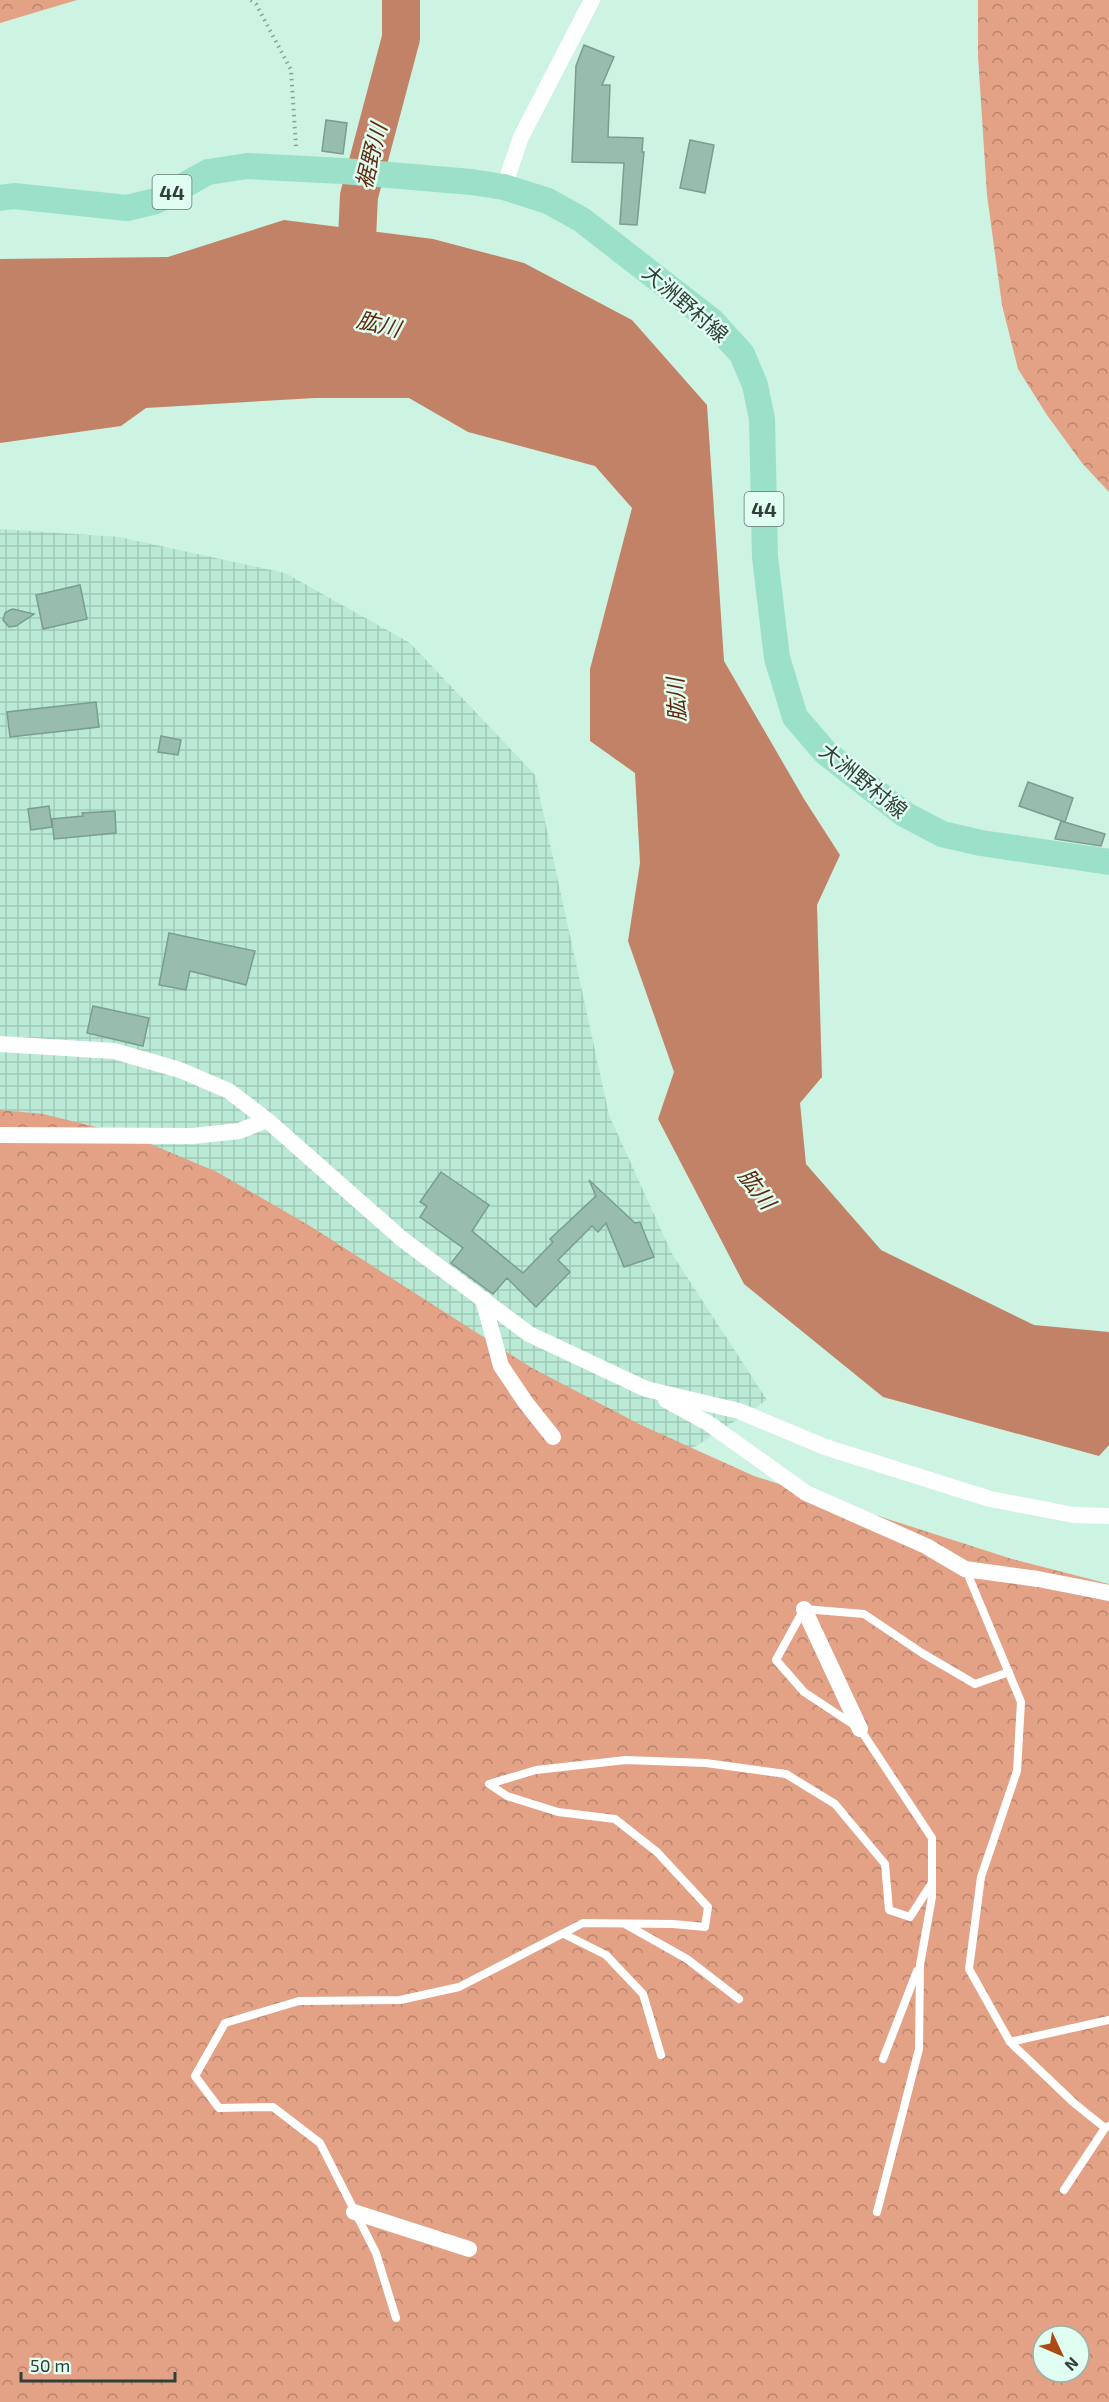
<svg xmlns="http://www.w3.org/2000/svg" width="1109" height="2402" viewBox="0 0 1109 2402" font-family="'Exo 2','Noto Sans JP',sans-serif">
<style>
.industrial{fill:url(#industrial-grid)}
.forest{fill:url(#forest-crowns);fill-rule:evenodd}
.water{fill:#c28268}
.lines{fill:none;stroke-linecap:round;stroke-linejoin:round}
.river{stroke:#c28268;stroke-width:38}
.building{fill:#98bcad;stroke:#799d8e;stroke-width:1.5}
.path{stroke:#88a497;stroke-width:4;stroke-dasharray:1.5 4.5;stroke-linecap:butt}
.lane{stroke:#fff;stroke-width:8}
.street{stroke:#fff;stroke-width:16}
.primary{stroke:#9be0c8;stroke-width:26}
.labels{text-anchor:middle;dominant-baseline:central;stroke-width:5;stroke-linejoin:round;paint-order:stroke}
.shield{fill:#e0fef1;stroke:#657970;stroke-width:1.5}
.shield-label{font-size:20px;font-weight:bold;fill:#304039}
.street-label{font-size:21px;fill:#304039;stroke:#e0fef1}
.water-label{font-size:22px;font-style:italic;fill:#64290d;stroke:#e0fef1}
</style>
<defs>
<pattern id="industrial-grid" width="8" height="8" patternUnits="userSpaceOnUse" patternTransform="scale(1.5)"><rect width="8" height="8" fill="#bae9d5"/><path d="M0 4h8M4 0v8" fill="none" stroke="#a0c9b8"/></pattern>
<pattern id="forest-crowns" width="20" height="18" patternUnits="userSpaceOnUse" patternTransform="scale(1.5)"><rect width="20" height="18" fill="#e3a186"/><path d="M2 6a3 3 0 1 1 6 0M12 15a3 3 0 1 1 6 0" fill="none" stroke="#b8856f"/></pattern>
</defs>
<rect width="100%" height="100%" fill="#cdf3e2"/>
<path class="industrial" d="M 0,529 L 119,537 L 285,573 L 410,643 L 535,775 L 609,1115 L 672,1254 L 767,1400 L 703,1442 L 577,1508 L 0,1175 Z"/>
<path class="forest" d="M 0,0 L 77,0 L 0,23 Z
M 978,0 L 1109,0 L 1109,492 L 1082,463 L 1047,415 L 1018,369 L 1002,305 L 987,195 L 978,56 Z
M 0,1110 L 43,1114 L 129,1135 L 217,1172 L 310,1226 L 532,1368 L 641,1425 L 754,1476 L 1012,1559 L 1109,1584 L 1109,2402 L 0,2402 ZM 1043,2336 L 1079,2336 L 1079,2372 L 1043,2372 Z"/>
<path class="water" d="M 284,220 L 433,239 L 524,263 L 632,320 L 707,405 L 724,661 L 804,799 L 840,855 L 817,905 L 822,1077 L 800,1103 L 806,1164 L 881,1250 L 1034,1325 L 1109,1332 L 1109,1445 L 1099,1456 L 883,1397 L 744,1284 L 658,1119 L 674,1072 L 628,941 L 640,863 L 635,773 L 590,741 L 590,669 L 632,508 L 595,466 L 468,432 L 409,398 L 315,398 L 146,408 L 121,426 L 0,443 L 0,259 L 168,257 Z"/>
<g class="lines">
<path class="river" d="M 355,281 L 359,196 L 401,38 L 401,0"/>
</g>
<path class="building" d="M 584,45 L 614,57 L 602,85 L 610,85 L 608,137 L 643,138 L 642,152 L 644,152 L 637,225 L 620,224 L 624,163 L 572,162 L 576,66 Z
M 326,120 L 347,123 L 343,154 L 322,151 Z
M 690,140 L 714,145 L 705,193 L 680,188 Z
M 80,585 L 87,619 L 43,629 L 36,595 Z
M 10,610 L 13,609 L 34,614 L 16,626 L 9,627 L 3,620 L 5,613 Z
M 96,702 L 99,727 L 10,737 L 7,712 Z
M 161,736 L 181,740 L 178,755 L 158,752 Z
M 1028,782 L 1073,798 L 1065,822 L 1019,806 Z
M 49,806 L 52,827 L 31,830 L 28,809 Z
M 115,811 L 116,833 L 54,839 L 52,819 L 83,816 L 82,813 Z
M 1061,821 L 1105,834 L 1101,846 L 1055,839 Z
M 169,933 L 255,951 L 246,985 L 190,971 L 186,990 L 159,985 Z
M 93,1006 L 149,1018 L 143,1046 L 87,1033 Z
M 441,1172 L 489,1205 L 472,1231 L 523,1273 L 553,1242 L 550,1239 L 596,1196 L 589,1180 L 635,1223 L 640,1222 L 654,1257 L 624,1267 L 606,1223 L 598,1232 L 592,1226 L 558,1260 L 570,1272 L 536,1307 L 507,1278 L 493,1294 L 451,1263 L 463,1248 L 420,1217 L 427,1206 L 420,1202 Z"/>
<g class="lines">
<path class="path" d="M 251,0 L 256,4 L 291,70 L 296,147"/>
<path class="lane" d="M 966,1570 L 1021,1702 L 1017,1771 L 981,1877 L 969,1969 L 1010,2042 L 1074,2103 L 1105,2128 L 1109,2126
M 625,1924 L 687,1959 L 739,1999
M 564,1934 L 606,1955 L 643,1994 L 661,2055
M 1010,2042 L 1109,2020
M 883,2059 L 917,1971
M 1064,2190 L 1105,2128
M 877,2212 L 919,2049 L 920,1965 L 932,1897 L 932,1838 L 860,1729 L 804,1692 L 776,1660 L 804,1609 L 864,1614 L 922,1653 L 975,1684 L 1009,1672
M 396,2318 L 376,2253 L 320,2143 L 273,2107 L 219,2108 L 195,2076 L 225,2023 L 299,2001 L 400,2000 L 459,1987 L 583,1923 L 673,1924 L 705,1927 L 708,1907 L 657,1852 L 615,1819 L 558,1812 L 507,1796 L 489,1784 L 536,1770 L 626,1760 L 706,1763 L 786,1774 L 835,1804 L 885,1864 L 889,1910 L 910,1917 L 932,1883"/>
<path class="street" d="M 504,187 L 521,137 L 592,0
M 0,1044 L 114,1051 L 180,1070 L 229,1091 L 267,1120 L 402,1239 L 529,1334 L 646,1389 L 739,1411 L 825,1447 L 990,1499 L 1074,1515 L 1109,1516
M 0,1135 L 193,1136 L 239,1131 L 267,1120
M 483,1299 L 501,1366 L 526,1403 L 553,1437
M 666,1400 L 708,1423 L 806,1493 L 926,1546 L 965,1569 L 1038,1579 L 1109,1593
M 804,1609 L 860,1729
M 354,2212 L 469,2249"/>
<path class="primary" d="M 0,198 L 14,196 L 127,208 L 156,201 L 208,172 L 247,166 L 343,171 L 471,182 L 504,187 L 548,201 L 582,220 L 712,321 L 742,354 L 755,385 L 762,419 L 765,557 L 777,658 L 795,717 L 825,752 L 904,814 L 942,834 L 981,843 L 1109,862"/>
</g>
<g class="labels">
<g class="shield">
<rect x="152.5" y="175" width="39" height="34" rx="4.5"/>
<rect x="744.5" y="492" width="39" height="34" rx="4.5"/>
</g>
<g class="shield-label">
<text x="172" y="192">44</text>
<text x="764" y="509">44</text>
</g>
<g class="street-label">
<text transform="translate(686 303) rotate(41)">大洲野村線</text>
<text transform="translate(864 780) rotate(39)">大洲野村線</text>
</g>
<g class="water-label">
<text transform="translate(370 156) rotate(-76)">裾野川</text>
<text transform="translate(379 323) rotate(14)">肱川</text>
<text transform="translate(675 700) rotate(-93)">肱川</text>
<text transform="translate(758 1188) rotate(53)">肱川</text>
</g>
</g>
<g transform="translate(1061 2354) rotate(134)"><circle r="28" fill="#e0fef1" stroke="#9ab2a7" stroke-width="1.5"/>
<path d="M0-4.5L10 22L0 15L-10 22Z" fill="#ad4817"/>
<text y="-9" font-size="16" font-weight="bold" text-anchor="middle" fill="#304039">N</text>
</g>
<path d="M21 2372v9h154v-9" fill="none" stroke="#304039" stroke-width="3"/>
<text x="30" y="2372" font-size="18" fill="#304039" stroke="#e0fef1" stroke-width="4.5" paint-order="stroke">50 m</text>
</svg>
